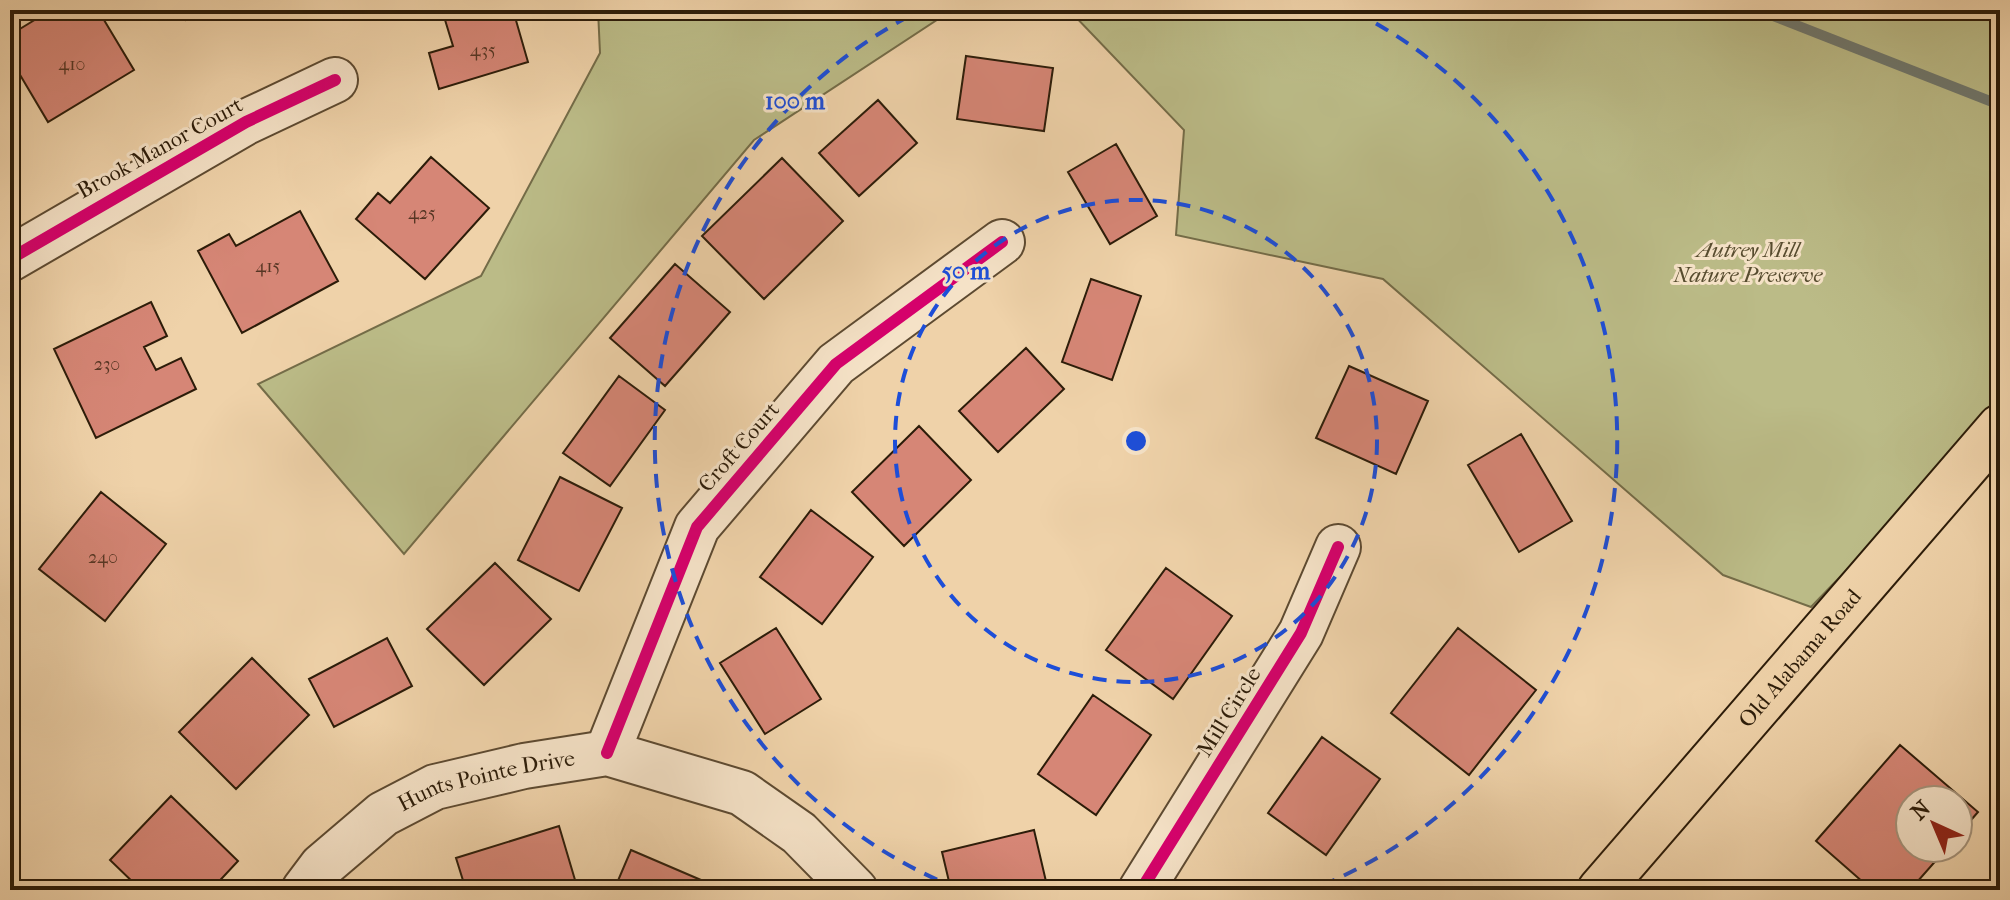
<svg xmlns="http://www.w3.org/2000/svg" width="2010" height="900" viewBox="0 0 2010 900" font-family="'IM FELL French Canon',serif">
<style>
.green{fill:#bbbb87;stroke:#746c48;stroke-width:2}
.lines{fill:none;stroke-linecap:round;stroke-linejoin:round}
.stream{stroke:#70786e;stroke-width:10}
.building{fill:#d68676;stroke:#2c1c09;stroke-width:2}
.minor-casing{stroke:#5d4a31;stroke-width:48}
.major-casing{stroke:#2c1c09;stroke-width:48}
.minor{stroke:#f5e2c7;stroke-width:44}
.major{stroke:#efd2a9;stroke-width:44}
.cycleway-casing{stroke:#f5e2c7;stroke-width:17}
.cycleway{stroke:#d6006c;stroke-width:12}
.ring{fill:none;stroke:#1d4ed8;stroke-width:4;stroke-dasharray:14 10}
.labels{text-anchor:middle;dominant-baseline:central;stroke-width:6;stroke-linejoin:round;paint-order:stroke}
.number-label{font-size:18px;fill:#563624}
.street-label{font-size:22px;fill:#2c1c09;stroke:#f5e2c7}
.park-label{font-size:22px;font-style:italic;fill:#574c2f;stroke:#f5e2c7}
.centre{fill:#1d4ed8;stroke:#f5e2c7;stroke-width:4}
.ring-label{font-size:24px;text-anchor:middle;font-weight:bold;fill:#1d4ed8;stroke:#f5e2c7;stroke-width:6;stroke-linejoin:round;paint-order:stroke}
</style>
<rect width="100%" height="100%" fill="#efd2a9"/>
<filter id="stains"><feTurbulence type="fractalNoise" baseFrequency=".0025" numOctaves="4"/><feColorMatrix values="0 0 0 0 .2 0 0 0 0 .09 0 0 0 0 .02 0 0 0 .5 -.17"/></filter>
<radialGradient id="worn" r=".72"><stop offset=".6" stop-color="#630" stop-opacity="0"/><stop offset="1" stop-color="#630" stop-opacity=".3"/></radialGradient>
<path class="green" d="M 598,10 L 952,10 L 754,140 L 404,554 L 258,384 L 481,276 L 600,53 Z
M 1069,10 L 2000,10 L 2000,411 L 1811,607 L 1723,575 L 1383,279 L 1176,235 L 1184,130 Z"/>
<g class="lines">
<path class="stream" d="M 1758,10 L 2000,105"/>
</g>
<path class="building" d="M 51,10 L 98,10 L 134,70 L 48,122 L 10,58 L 10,35 Z
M 181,10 L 207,10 L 186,20 Z
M 442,10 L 513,10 L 528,62 L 439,89 L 429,53 L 453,46 Z
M 966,56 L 1053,68 L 1044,131 L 957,119 Z
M 878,100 L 917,143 L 859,196 L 819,153 Z
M 1116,144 L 1157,216 L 1110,244 L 1068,172 Z
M 431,157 L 489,208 L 425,279 L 356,219 L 378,193 L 390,203 Z
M 782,158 L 843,221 L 764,299 L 702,236 Z
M 300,211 L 338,281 L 242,333 L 198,251 L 229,234 L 236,246 Z
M 675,264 L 730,312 L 665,386 L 610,338 Z
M 1091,279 L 1141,296 L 1112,380 L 1062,362 Z
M 151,302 L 167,336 L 144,347 L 156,370 L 181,358 L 196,389 L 96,438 L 54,349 Z
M 1026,348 L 1064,389 L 998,452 L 959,411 Z
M 1349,366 L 1428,401 L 1396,474 L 1316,438 Z
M 619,376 L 665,410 L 610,486 L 563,453 Z
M 919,426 L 971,480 L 904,546 L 852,492 Z
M 1521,434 L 1572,521 L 1519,552 L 1468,465 Z
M 560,477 L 622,508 L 579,591 L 518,560 Z
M 101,492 L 166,544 L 105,621 L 39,569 Z
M 811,510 L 873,557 L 822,624 L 760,577 Z
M 495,563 L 551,619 L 484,685 L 427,629 Z
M 1166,568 L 1232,616 L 1173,699 L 1106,650 Z
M 776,628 L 821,699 L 765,734 L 720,663 Z
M 1458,628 L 1536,690 L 1469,775 L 1391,713 Z
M 387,638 L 412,686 L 334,727 L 309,679 Z
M 252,658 L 309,715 L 236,789 L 179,732 Z
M 1093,695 L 1151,735 L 1096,815 L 1038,774 Z
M 1322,737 L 1380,779 L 1326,855 L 1268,813 Z
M 1900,745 L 1978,812 L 1958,835 L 1958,800 L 1910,800 L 1910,848 L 1947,848 L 1910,890 L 1872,890 L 1816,841 Z
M 171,796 L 238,861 L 211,890 L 141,890 L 110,860 Z
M 559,826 L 578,890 L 466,890 L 456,858 Z
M 1034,830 L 1048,890 L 951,890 L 942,852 Z
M 631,850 L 722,889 L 614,890 Z"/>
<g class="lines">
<g class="minor-casing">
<g id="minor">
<path d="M 10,259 L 246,122 L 335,80"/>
<path d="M 607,753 L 697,527 L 836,364 L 1002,242"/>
<path id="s1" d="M 304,890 L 322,866 L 383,814 L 435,787 L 524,766 L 607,753 L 742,793 L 799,833 L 855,890"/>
<path d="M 1141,890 L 1301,633 L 1338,547"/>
</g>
</g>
<g class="major-casing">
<g id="major">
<path id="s2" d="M 1600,890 L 2000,427"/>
</g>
</g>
<use href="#minor" class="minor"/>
<use href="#major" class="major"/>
<g class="cycleway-casing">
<path id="cycleway" d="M 10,259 L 246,122 L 335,80
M 607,753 L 697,527 L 836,364 L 1002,242
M 1141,890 L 1301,633 L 1338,547"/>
</g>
<use href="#cycleway" class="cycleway"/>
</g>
<g class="ring">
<circle cx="1136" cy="441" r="241"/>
<path d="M959 889A482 482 0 0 1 917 12M1355 12A482 482 0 0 1 1313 889"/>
</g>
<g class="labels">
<g class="number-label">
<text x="483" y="50">435</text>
<text x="72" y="64">410</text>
<text x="422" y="213">425</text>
<text x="268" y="266">415</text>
<text x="107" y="364">230</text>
<text x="103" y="557">240</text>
</g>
<g class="street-label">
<text transform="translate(160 148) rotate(-29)">Brook Manor Court</text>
<text transform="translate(739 447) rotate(-49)">Croft Court</text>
<text stroke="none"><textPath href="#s2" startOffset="306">Old Alabama Road</textPath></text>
<text transform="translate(1229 712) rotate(-58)">Mill Circle</text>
<text stroke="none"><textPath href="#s1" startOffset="220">Hunts Pointe Drive</textPath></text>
</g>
<g class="park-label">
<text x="1748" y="250">Autrey Mill<tspan x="1748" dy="25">Nature Preserve</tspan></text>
</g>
</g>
<circle cx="1136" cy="441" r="12" class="centre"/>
<g class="ring-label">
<text x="795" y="109">100 m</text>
<text x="966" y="279">50 m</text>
</g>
<rect width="2010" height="900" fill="none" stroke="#efd2a9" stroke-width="40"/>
<rect x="12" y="12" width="1986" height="876" fill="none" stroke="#2c1c09" stroke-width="4"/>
<rect x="20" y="20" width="1970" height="860" fill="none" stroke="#2c1c09" stroke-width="2"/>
<g transform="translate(1934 824) rotate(316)"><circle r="38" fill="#f5e2c7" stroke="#a5937b" stroke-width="2"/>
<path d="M0-6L14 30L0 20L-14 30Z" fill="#8f2418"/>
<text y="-12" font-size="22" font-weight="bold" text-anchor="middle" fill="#2c1c09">N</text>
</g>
<rect width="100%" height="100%" filter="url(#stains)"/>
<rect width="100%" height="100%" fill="url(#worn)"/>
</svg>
